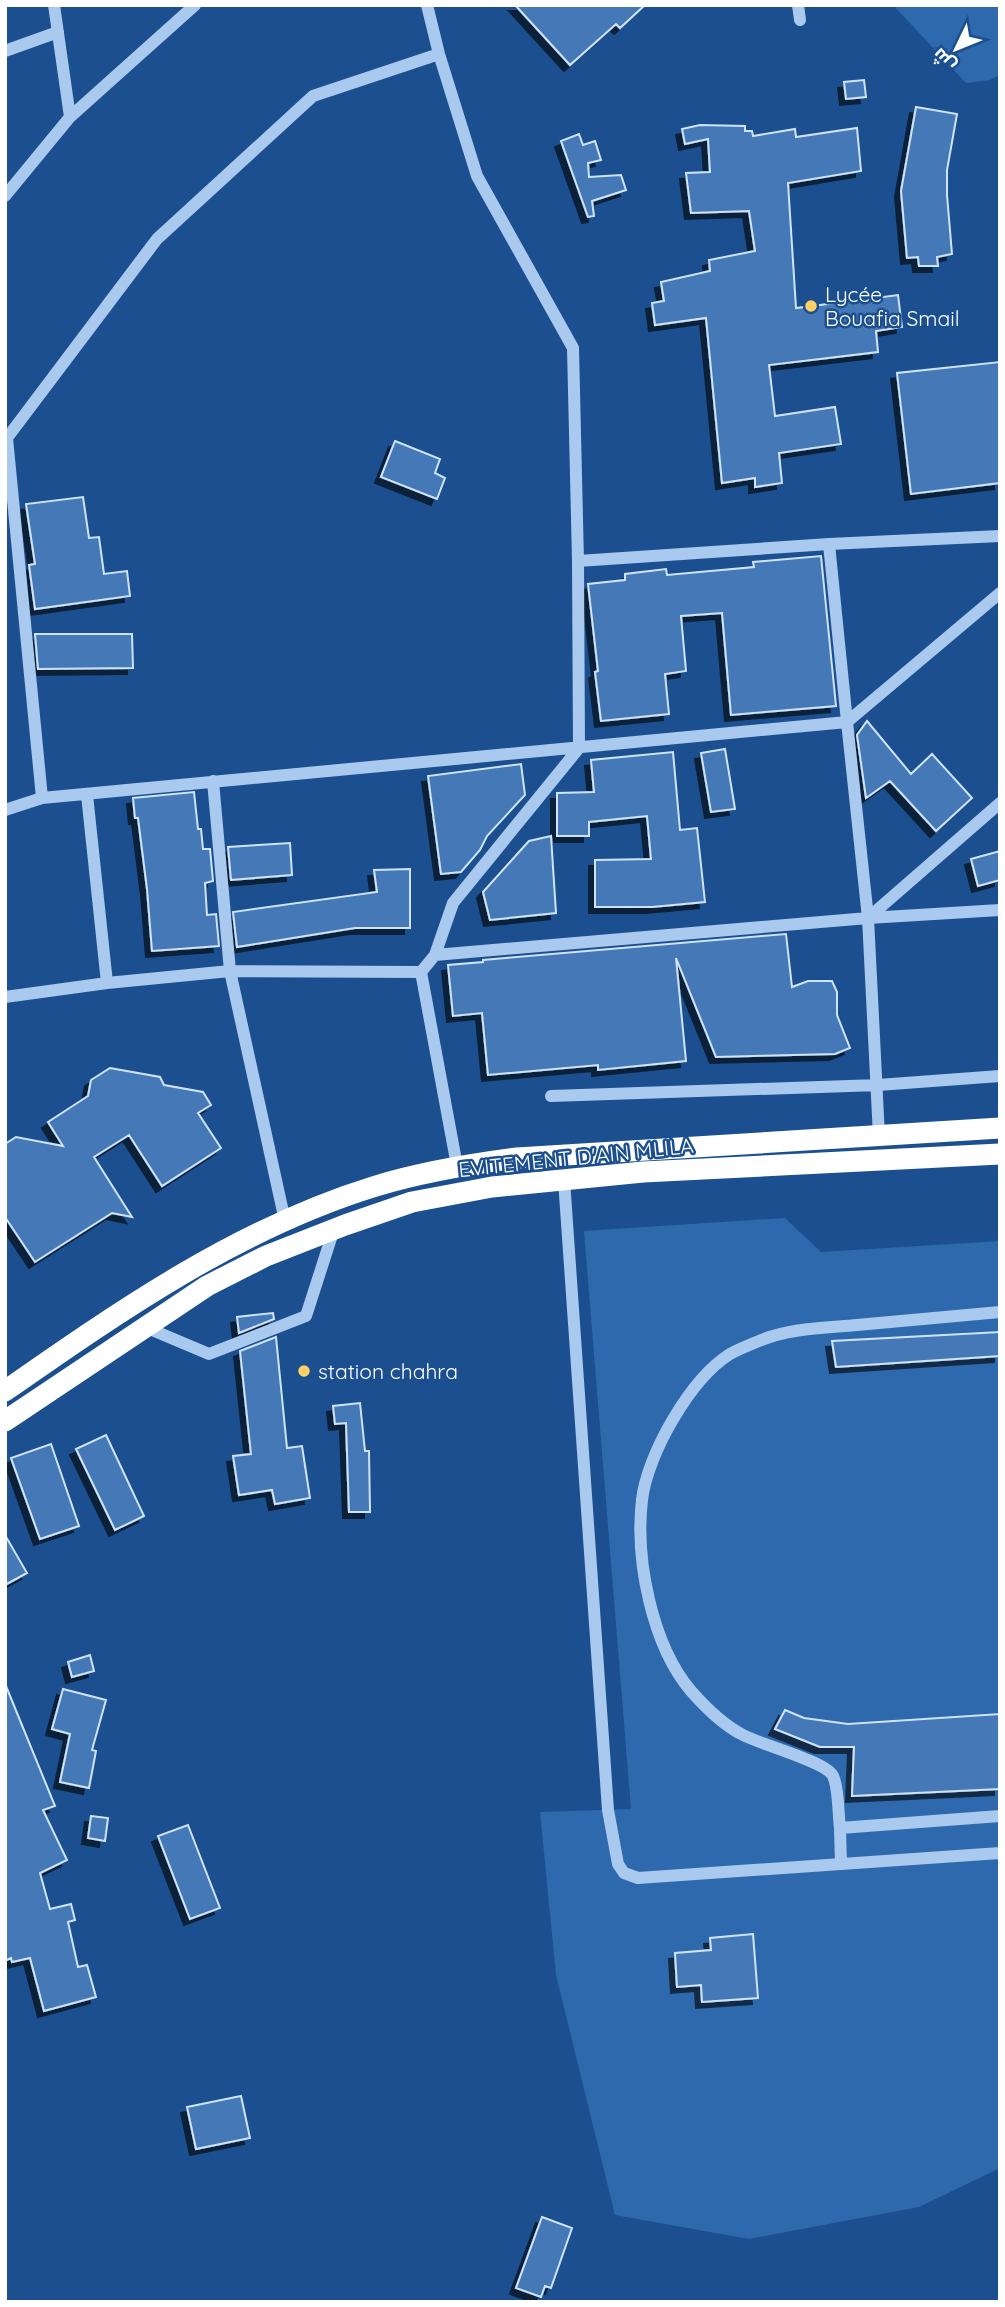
<svg xmlns="http://www.w3.org/2000/svg" width="1005" height="2307" viewBox="0 0 1005 2307" font-family="Quicksand,Cairo,sans-serif">
<style>
.green{fill:#2e69ad}
.building{fill:#4478b7;stroke:#cfe3fa;stroke-width:2;filter:url(#shadow)}
.lines{fill:none;stroke-linecap:round;stroke-linejoin:round}
.minor{stroke:#a9c9ee;stroke-width:12}
.highway{stroke:#fff;stroke-width:21}
.poi-dot{fill:#ffd166;stroke:#1b4f8f;stroke-width:2.5}
.labels{text-anchor:middle;dominant-baseline:central;stroke-width:5;stroke-linejoin:round;paint-order:stroke}
.poi-label{font-size:21px;fill:#fff;stroke:#1b4f8f;text-anchor:start}
.street-label{font-size:21px;fill:#fff;stroke:#1b4f8f}
</style>
<defs>
<filter id="shadow"><feDropShadow dx="-6" dy="6" stdDeviation="0" flood-color="#0009"/></filter>
</defs>
<rect width="100%" height="100%" fill="#1b4f8f"/>
<path class="green" d="M 893,5 L 1000,5 L 1000,75 L 990,80 L 966,83 Z
M 785,1218 L 821,1252 L 1000,1241 L 1000,2168 L 919,2207 L 749,2239 L 615,2215 L 556,1975 L 540,1812 L 631,1809 L 584,1231 Z"/>
<path class="building" d="M 515,5 L 645,5 L 620,28 L 616,24 L 570,65 Z
M 864,80 L 866,97 L 846,99 L 844,82 Z
M 916,107 L 957,114 L 947,170 L 947,195 L 952,254 L 937,257 L 938,266 L 919,266 L 918,257 L 907,258 L 901,191 Z
M 700,125 L 745,126 L 745,131 L 752,131 L 753,136 L 795,129 L 796,137 L 857,128 L 861,171 L 788,183 L 796,308 L 898,295 L 902,327 L 876,331 L 878,352 L 769,365 L 775,416 L 835,407 L 841,444 L 779,453 L 782,483 L 755,487 L 755,478 L 722,483 L 706,318 L 655,325 L 652,303 L 664,301 L 661,282 L 710,271 L 709,260 L 755,251 L 749,211 L 691,213 L 686,173 L 710,172 L 708,139 L 685,144 L 682,129 Z
M 579,134 L 583,145 L 595,141 L 601,160 L 588,163 L 589,177 L 621,175 L 626,190 L 592,201 L 594,216 L 588,217 L 561,141 Z
M 1000,362 L 1000,483 L 911,494 L 897,373 Z
M 395,441 L 440,459 L 435,473 L 445,478 L 437,499 L 381,477 Z
M 83,497 L 89,538 L 99,537 L 104,574 L 127,571 L 130,596 L 35,609 L 29,565 L 35,564 L 26,504 Z
M 821,556 L 836,706 L 731,715 L 722,613 L 681,616 L 686,671 L 665,674 L 669,714 L 601,721 L 595,672 L 598,671 L 588,584 L 625,580 L 625,574 L 666,569 L 667,575 L 754,567 L 753,562 Z
M 35,634 L 132,634 L 133,668 L 38,669 Z
M 867,721 L 911,774 L 932,754 L 972,798 L 936,831 L 890,781 L 866,798 L 857,735 Z
M 725,749 L 735,809 L 711,812 L 701,753 Z
M 673,752 L 680,830 L 697,828 L 705,902 L 652,907 L 595,907 L 595,860 L 651,859 L 647,816 L 589,822 L 589,836 L 557,836 L 557,793 L 594,792 L 591,760 Z
M 521,764 L 525,795 L 487,836 L 480,850 L 461,872 L 441,874 L 428,776 Z
M 194,792 L 198,829 L 201,829 L 203,849 L 210,849 L 213,881 L 205,883 L 207,915 L 216,914 L 219,946 L 152,951 L 147,889 L 138,818 L 135,818 L 133,798 Z
M 551,836 L 556,913 L 490,920 L 483,892 L 529,841 Z
M 290,843 L 292,875 L 231,880 L 228,847 Z
M 1000,851 L 1000,880 L 978,886 L 971,859 Z
M 410,869 L 410,928 L 355,928 L 237,947 L 233,912 L 377,892 L 374,870 Z
M 786,934 L 792,987 L 808,981 L 832,981 L 837,992 L 837,1015 L 850,1048 L 835,1054 L 716,1057 L 676,958 L 686,1061 L 598,1070 L 598,1065 L 488,1075 L 482,1013 L 453,1016 L 448,965 L 483,962 L 483,960 Z
M 110,1068 L 160,1077 L 164,1085 L 203,1092 L 211,1105 L 198,1113 L 221,1148 L 162,1186 L 129,1135 L 94,1157 L 132,1217 L 112,1213 L 35,1262 L 5,1217 L 5,1144 L 16,1137 L 63,1146 L 48,1122 L 88,1096 L 91,1080 Z
M 273,1313 L 274,1319 L 239,1333 L 237,1317 Z
M 1000,1332 L 1000,1356 L 836,1367 L 832,1341 Z
M 276,1337 L 287,1448 L 302,1446 L 310,1498 L 275,1504 L 272,1490 L 239,1495 L 233,1456 L 251,1454 L 240,1351 Z
M 360,1403 L 365,1451 L 369,1451 L 370,1512 L 349,1512 L 346,1423 L 335,1424 L 333,1406 Z
M 106,1435 L 144,1516 L 115,1530 L 76,1449 Z
M 51,1444 L 79,1526 L 40,1539 L 11,1458 Z
M 5,1535 L 27,1573 L 5,1585 Z
M 90,1655 L 94,1671 L 72,1677 L 68,1662 Z
M 6,1686 L 55,1806 L 43,1810 L 67,1860 L 40,1873 L 50,1909 L 71,1904 L 75,1920 L 68,1922 L 78,1967 L 87,1965 L 96,1997 L 44,2011 L 30,1958 L 12,1962 L 11,1958 L 5,1961 Z
M 63,1689 L 106,1700 L 92,1750 L 96,1751 L 89,1788 L 60,1782 L 70,1734 L 52,1729 Z
M 785,1710 L 804,1718 L 848,1724 L 1000,1714 L 1000,1789 L 852,1796 L 854,1747 L 820,1747 L 775,1729 Z
M 91,1816 L 108,1818 L 105,1841 L 88,1838 Z
M 188,1825 L 220,1908 L 190,1919 L 158,1836 Z
M 753,1934 L 758,1998 L 702,2002 L 701,1985 L 677,1987 L 675,1953 L 711,1950 L 710,1938 Z
M 241,2096 L 250,2138 L 196,2149 L 187,2107 Z
M 542,2217 L 572,2228 L 551,2288 L 545,2286 L 541,2297 L 516,2288 Z"/>
<g class="lines">
<path class="minor" d="M 54,5 L 70,117
M 427,5 L 439,54 L 477,176 L 573,348 L 578,561 L 579,748 L 453,903 L 435,955 L 421,972 L 457,1166
M 798,5 L 800,20
M 5,51 L 58,32
M 5,196 L 70,117 L 195,5
M 5,438 L 7,438 L 42,798
M 7,438 L 157,239 L 313,96 L 439,54
M 829,544 L 1000,536
M 578,561 L 829,544 L 847,722 L 1000,593
M 213,781 L 230,971 L 285,1221
M 87,795 L 107,983
M 5,810 L 42,798 L 847,722 L 868,918
M 868,918 L 1000,803
M 868,918 L 1000,910
M 435,955 L 868,918 L 879,1136
M 5,997 L 107,983 L 230,971 L 421,972
M 551,1096 L 878,1085 L 1000,1076
M 564,1180 L 608,1810 L 618,1864 L 624,1873 L 638,1878 L 1000,1853
M 1000,1312 C 952,1316 905,1321 857,1325 C 824,1328 790,1328 759,1341 C 749,1345 739,1349 730,1354 C 690,1379 647,1455 642,1500 C 635,1560 652,1645 691,1691 C 706,1708 723,1725 743,1735 C 762,1745 827,1762 833,1776 C 839,1788 838,1814 840,1828 L 1000,1816
M 145,1327 L 209,1354 L 306,1316 L 334,1229
M 840,1828 L 841,1864"/>
<path class="highway" d="M 5,1391 C 121,1310 239,1228 376,1186 C 422,1172 470,1164 517,1158 L 1000,1128
M 5,1421 L 207,1286 L 266,1256 L 345,1225 L 412,1202 L 492,1187 L 643,1172 L 1000,1154"/>
</g>
<g class="poi-dot">
<circle cx="811" cy="306" r="7"/>
<circle cx="304" cy="1371" r="7"/>
</g>
<g class="labels">
<g class="poi-label">
<text x="825" y="294">Lycée<tspan x="825" dy="24">Bouafia Smail</tspan></text>
<text x="318" y="1371">station chahra</text>
</g>
<g class="street-label">
<text transform="translate(576 1157) rotate(-6)">EVITEMENT D'AIN MLILA</text>
</g>
</g>
<rect width="1005" height="2307" fill="none" stroke="#ffffff" stroke-width="14"/>
<g transform="translate(956 49) rotate(227)" stroke="#1b4f8f" stroke-width="5" paint-order="stroke">
<path d="M0-5L12 26L0 18L-12 26Z" fill="#ffffff"/>
<text y="-10" font-size="19" font-weight="bold" text-anchor="middle" fill="#ffffff">ش</text>
</g>
</svg>
